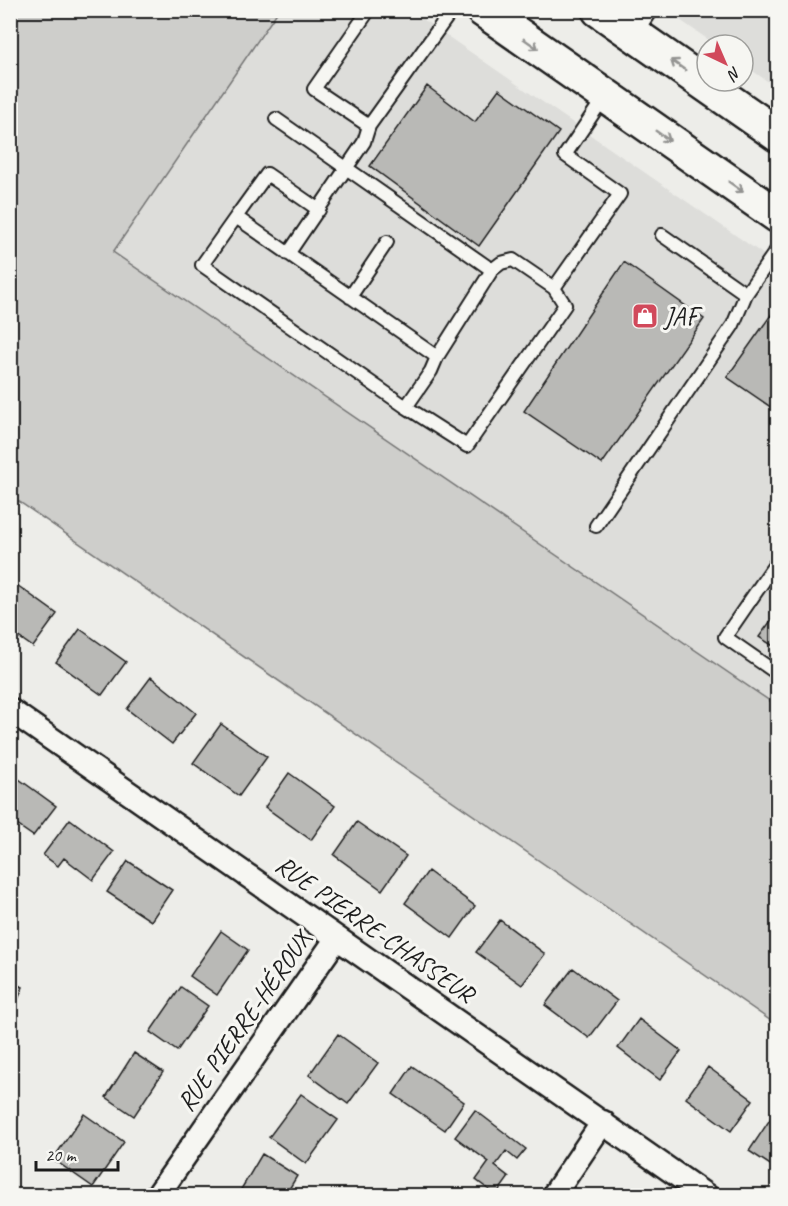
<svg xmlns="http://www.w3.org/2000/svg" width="788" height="1206" viewBox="0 0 788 1206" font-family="Caveat,sans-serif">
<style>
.built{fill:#ddddda}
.green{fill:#cececb;stroke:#757574;stroke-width:1.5}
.building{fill:#b9b9b6;stroke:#1c1c1c;stroke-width:1.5}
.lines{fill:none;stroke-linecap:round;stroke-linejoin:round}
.lane-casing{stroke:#1c1c1c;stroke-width:16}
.street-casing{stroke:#1c1c1c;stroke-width:27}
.primary-casing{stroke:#1c1c1c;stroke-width:38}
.lane{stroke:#f6f6f2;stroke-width:12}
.street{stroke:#f6f6f2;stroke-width:22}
.primary{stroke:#f6f6f2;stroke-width:33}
.oneway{stroke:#949492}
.labels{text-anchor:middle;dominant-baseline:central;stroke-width:6;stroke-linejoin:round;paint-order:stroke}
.poi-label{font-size:26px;fill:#1c1c1c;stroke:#f6f6f2;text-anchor:start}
.street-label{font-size:26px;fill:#1c1c1c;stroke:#f6f6f2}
</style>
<rect width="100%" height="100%" fill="#edede9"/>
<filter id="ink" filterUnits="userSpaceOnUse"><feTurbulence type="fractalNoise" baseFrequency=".0167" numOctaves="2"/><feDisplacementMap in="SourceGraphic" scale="12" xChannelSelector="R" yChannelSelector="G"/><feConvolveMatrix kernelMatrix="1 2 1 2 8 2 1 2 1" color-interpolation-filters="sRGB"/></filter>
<g filter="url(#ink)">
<path class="built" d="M 278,11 L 411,11 L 777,264 L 777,706 L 113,252 Z
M 667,11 L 777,11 L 777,88 L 743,64 L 743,45 L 716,45 Z"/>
<path class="green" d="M 11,10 L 278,11 L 113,252 L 777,706 L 777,1025 L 11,496 Z"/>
<path class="building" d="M 427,86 L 475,122 L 499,89 L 559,132 L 479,246 L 370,166 Z
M 624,262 L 704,319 L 602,464 L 524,411 Z
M 778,305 L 778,412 L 727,377 Z
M 10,580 L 57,614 L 33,647 L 10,631 Z
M 778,611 L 778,649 L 759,637 Z
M 80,629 L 126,662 L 102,695 L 56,662 Z
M 151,677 L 196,713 L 172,744 L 127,709 Z
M 221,724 L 267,757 L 239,796 L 193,763 Z
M 289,773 L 335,806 L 311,840 L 265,807 Z
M 12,774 L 56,806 L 33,836 L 10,820 L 10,777 Z
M 70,819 L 114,852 L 93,880 L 64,858 L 58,866 L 43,855 Z
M 357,822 L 406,856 L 382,890 L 334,855 Z
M 128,861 L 172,890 L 151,921 L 107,892 Z
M 428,871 L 475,906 L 452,938 L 405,903 Z
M 500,920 L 545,954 L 522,985 L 476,952 Z
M 221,931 L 248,950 L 217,995 L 190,976 Z
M 573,968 L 617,1001 L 589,1038 L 545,1005 Z
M 10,982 L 23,987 L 10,1020 Z
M 181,987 L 208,1006 L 177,1051 L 150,1032 Z
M 639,1019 L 681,1051 L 660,1080 L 618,1048 Z
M 338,1034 L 378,1063 L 348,1104 L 309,1075 Z
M 134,1053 L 163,1072 L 134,1116 L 106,1097 Z
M 412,1066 L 464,1102 L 445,1130 L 393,1094 Z
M 708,1067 L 753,1100 L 731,1131 L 686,1098 Z
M 301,1094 L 338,1120 L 306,1164 L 269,1137 Z
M 475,1110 L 526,1149 L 517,1160 L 506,1151 L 495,1166 L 509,1177 L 496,1195 L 476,1180 L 489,1162 L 455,1137 Z
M 775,1112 L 778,1113 L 778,1170 L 749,1151 Z
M 84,1114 L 124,1142 L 93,1187 L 53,1159 Z
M 262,1154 L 297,1176 L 285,1196 L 237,1196 Z"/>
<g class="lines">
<g class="lane-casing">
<path id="lane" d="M 369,10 L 314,89 L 369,126 L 452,10
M 635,34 L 651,10
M 276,119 L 492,270
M 764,125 L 778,107
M 236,217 L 267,174 L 319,210
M 662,235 L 746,294 L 778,248
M 288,254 L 364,142 L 369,126
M 554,288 L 620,194 L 565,155 L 605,96
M 350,297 L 387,242
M 406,407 L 431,371 L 437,357 L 492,270 L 501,263 L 513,260 L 554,288 L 565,305 L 467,446 L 406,407 L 202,265 L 236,217 L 437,357
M 596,526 L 733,325 L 746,294
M 778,560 L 725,637 L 778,674"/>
</g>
<g class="street-casing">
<path id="street" d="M 10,710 L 707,1196
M 157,1196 L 337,938
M 553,1196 L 603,1122"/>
</g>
<g class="primary-casing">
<path id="primary" d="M 483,10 L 778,216
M 599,10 L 778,135"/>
</g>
<use href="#lane" class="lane"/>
<use href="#street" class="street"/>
<use href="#primary" class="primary"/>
</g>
<defs><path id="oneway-shaft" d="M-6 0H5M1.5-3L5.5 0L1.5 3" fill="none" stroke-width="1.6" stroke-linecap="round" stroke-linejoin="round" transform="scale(1.5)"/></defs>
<g class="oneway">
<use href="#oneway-shaft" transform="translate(531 44) rotate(35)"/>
<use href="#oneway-shaft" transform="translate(678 65) rotate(-145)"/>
<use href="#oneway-shaft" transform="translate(663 136) rotate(35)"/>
<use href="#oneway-shaft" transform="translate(736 187) rotate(35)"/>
</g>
</g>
<defs>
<g id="shop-square" transform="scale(1.35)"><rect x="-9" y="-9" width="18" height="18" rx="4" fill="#d1495b" stroke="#f6f6f2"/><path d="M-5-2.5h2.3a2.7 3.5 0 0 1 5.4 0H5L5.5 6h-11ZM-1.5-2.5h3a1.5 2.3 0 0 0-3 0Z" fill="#fff"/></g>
</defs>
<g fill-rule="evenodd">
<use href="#shop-square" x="645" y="316"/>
</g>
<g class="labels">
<g class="poi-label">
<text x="664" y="316">JAF</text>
</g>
<g class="street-label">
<text transform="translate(375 929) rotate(35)">RUE PIERRE-CHASSEUR</text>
<text transform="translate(244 1021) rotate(-55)">RUE PIERRE-HÉROUX</text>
</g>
</g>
<rect width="788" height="1206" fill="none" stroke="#f6f6f2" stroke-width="36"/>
<rect x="18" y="18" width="752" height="1170" fill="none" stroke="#1c1c1c" stroke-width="2" filter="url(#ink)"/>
<g transform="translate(725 63) rotate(136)"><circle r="28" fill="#f6f6f2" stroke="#9f9f9c" stroke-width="1.5"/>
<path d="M0-4.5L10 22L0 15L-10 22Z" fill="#d1495b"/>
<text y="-9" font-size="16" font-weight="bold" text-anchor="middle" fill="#1c1c1c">N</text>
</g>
<path d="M36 1161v9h82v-9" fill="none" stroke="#1c1c1c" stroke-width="3"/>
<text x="45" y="1161" font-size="18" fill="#1c1c1c" stroke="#f6f6f2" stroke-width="4.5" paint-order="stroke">20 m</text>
</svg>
